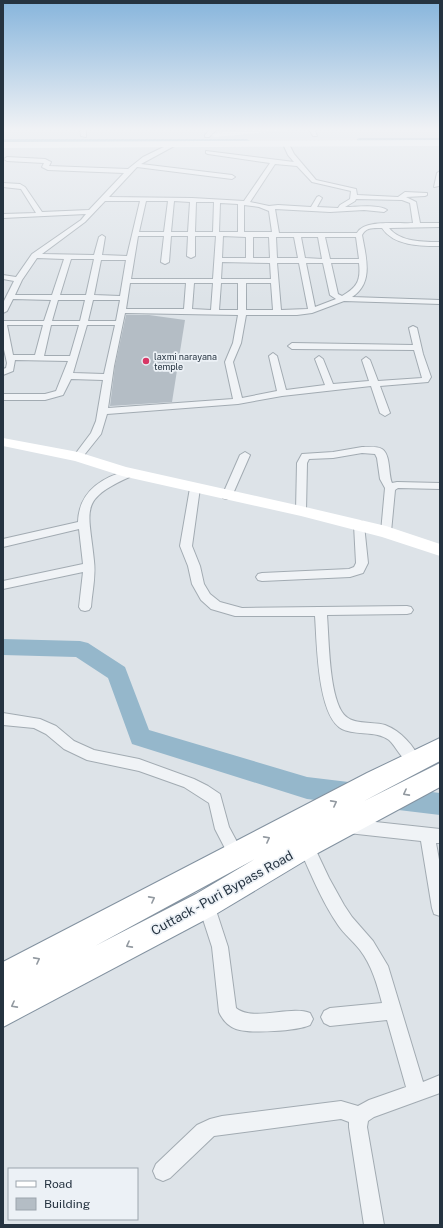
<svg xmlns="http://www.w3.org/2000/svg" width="443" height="1228" viewBox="0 0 443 1228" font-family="'Public Sans',sans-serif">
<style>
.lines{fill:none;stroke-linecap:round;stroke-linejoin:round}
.canal{fill:#95b7cb;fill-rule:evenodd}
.river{fill:#95b7cb;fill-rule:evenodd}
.building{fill:#b4bdc5}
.street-casing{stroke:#a2abb2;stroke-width:2}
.highway-casing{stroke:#8392a0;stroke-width:2}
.street{fill:#f0f3f6;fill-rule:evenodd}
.secondary{fill:#fff;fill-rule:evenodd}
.highway{fill:#fff;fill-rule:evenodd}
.oneway{stroke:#9299a0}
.poi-dot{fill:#d83766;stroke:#ecf1f6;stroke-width:1.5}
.labels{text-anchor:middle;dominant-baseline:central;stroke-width:3.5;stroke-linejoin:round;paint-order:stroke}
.far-poi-label{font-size:9px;fill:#253340;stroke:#ecf1f6;text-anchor:start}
.near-street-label{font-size:13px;fill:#253340;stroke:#ecf1f6}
</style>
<rect width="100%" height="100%" fill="#dde3e8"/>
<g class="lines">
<path class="canal" d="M 359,138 L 440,138 L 440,142 L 357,141 L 357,139 Z
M 3,139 L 247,139 L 250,141 L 247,143 L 3,143 Z"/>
<path class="river" d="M 3,639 L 80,641 L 88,643 L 125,667 L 149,730 L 307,777 L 440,793 L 440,815 L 307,799 L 132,744 L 108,678 L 76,657 L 3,655 Z"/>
</g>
<path class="building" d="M 126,315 L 149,315 L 185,320 L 172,402 L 110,406 L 115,366 Z"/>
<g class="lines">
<g class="street-casing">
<path id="street" d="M 80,128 L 86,128 L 86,137 L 81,136 Z
M 212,128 L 218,128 L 209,137 L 205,137 L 205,135 Z
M 308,128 L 314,128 L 317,136 L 313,136 Z
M 174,142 L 177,144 L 176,145 L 141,164 L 232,175 L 235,177 L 232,179 L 137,167 L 109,197 L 192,198 L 244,201 L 270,163 L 208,154 L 206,153 L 206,151 L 294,162 L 288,155 L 283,144 L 286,142 L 289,144 L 294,154 L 316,180 L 356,189 L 357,195 L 398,197 L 405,192 L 427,193 L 427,195 L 425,196 L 406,197 L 416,202 L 420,223 L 440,223 L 440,227 L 389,228 C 400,242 423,242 440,242 L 440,246 C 420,246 394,246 382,228 C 374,228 366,227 362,235 C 366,257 374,283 352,297 L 440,300 L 440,304 L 344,301 L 312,313 L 297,315 L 246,315 L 241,343 L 233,362 L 242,398 L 277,391 L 269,356 L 273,353 L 277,356 L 286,390 L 325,385 L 315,359 L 319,356 L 323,359 L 333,384 L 369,381 L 362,360 L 366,357 L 370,360 L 378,381 L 422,378 L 414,350 L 292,349 L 288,346 L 292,343 L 413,345 L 409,328 L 413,326 L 417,328 L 423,354 L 431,377 L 428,382 L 380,386 L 390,413 L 385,416 L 380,413 L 371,386 L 282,396 L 238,404 L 107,414 L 101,434 L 81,459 L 78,460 L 73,457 L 91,433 L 96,421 L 103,380 L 71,379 L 63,395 L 45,400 L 3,400 L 3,394 L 45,394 L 56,391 L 68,361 L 15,360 L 13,371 L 3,375 L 3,369 L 6,368 L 7,363 L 3,345 L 3,321 L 44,321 L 51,300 L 13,299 L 7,311 L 3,313 L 3,303 L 14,281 L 3,279 L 3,275 L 16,277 L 32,254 L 81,220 L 86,214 L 3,218 L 3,214 L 36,213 L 21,189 L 3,187 L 3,183 L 20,184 L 25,187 L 42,212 L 89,210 L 124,173 L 48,170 L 42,167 L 44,163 L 7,161 L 4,159 L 7,157 L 45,159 L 51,162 L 49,166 L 128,169 L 143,157 ZM 275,164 L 297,166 L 312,182 L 351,191 L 350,199 L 340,205 L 338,208 L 317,207 L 322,198 L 319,196 L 317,197 L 311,207 L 278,205 L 269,206 L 250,202 ZM 356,199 L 402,200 L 410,203 L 413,223 C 399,224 364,219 357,233 L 279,233 L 275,209 L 330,212 L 364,210 L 384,212 L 387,210 C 379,204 356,207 345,207 L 355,201 ZM 105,201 L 140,201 L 127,256 L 102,255 L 105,237 L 102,235 L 99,237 L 94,255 L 42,254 L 85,222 ZM 146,201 L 168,201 L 164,232 L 139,232 ZM 174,201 L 190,202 L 188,232 L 171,232 ZM 196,202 L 214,202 L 213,232 L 195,232 ZM 220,203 L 238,204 L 238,232 L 219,232 ZM 244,205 L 259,207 L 269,211 L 272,232 L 244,232 ZM 138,236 L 164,236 L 161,262 L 165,264 L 169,262 L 171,236 L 188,236 L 187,256 L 191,258 L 195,256 L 195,236 L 216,236 L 213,279 L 131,279 ZM 223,236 L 246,237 L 246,258 L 222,258 ZM 253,237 L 269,237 L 270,258 L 253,258 ZM 276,237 L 294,237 L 298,258 L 277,258 ZM 301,237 L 318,237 L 322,259 L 305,258 ZM 325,237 L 356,237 L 359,259 L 330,259 ZM 37,258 L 64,259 L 52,295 L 15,295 L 22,280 ZM 71,259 L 94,259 L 86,295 L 60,295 ZM 101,260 L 126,260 L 120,296 L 94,295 ZM 222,262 L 270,263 L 271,279 L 221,279 ZM 277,263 L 299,263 L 308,309 L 281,310 ZM 306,263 L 323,263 L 330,295 L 336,299 L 315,307 ZM 331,263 L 359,263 C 361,281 357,287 342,296 L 338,294 ZM 130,283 L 186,283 L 184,309 L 126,309 ZM 194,283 L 213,283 L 211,310 L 192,309 ZM 221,283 L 238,283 L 238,310 L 219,310 ZM 246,283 L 271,283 L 273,310 L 246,310 ZM 58,300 L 85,300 L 80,321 L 52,321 ZM 93,300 L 120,300 L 116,321 L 88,321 ZM 125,313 L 238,315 L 233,343 L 225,362 L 233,399 L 108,408 L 114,366 ZM 7,325 L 43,325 L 35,355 L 13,355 ZM 51,325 L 79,325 L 70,356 L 44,356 ZM 87,325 L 115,325 L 104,374 L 73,373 Z
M 440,171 L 439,186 L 434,187 L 437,173 Z
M 362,447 C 367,447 377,446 382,449 C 391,455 388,474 392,483 L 397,482 L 440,483 L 440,489 L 398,488 L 395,490 L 391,532 L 390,535 L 382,535 L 381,532 L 385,488 L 380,479 L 377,458 L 375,454 L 362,453 L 333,458 L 309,459 L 307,463 L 306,511 L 305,513 L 297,513 L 296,511 L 297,463 L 302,454 L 333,452 Z
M 245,452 L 250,455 L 232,496 L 227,499 L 223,498 L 222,496 L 240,455 Z
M 130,470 L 134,471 L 135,473 L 134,475 C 77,500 89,508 94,561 C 96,577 92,592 91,607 L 89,610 L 85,611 L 81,610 L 79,607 L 83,572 L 3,589 L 3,581 L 83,564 L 79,529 L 3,547 L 3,539 L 78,522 C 79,491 102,477 130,470 Z
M 195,485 L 200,488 L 192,546 L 200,566 L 204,584 L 210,594 L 220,602 L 242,608 L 407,606 L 411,607 L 413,610 L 411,613 L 407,614 L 327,615 C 329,640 329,692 342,712 C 351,726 371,721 385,725 C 401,731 414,746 421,761 L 419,765 C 406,770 398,748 389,740 C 375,730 357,736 342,729 C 317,716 317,641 315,616 L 235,616 L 211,609 L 201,600 L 192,584 L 188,566 L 180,546 L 190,488 Z
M 359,521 L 363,522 L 364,525 L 368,563 L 363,573 L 350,577 L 262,581 L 258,580 L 256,577 L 258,574 L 262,573 L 349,569 L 354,567 L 356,563 L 354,525 L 355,522 Z
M 3,713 L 40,719 L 56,726 L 74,741 L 94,750 L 139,759 L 194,779 L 208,786 L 220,794 L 229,827 L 244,855 L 241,860 L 236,862 L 231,860 L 215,829 L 209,803 L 184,787 L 139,771 L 87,760 L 64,749 L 46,734 L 34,728 L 3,725 Z
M 348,819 L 440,829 L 440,843 L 436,843 L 440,865 L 440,916 L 434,914 L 432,908 L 421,841 L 348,833 L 343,831 L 341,826 L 343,821 Z
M 306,838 L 311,840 L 329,878 L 344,905 L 352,917 L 373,941 L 388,966 L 423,1082 L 440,1075 L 440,1093 L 374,1117 L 368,1121 L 367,1127 L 384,1225 L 364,1225 L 349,1127 L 349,1122 L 341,1119 L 214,1136 L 170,1178 L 163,1181 L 156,1178 L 153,1171 L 156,1164 L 197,1125 L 210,1119 L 222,1116 L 341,1101 L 358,1106 L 369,1100 L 406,1087 L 387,1020 L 330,1026 L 324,1023 L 321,1017 L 324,1011 L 330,1008 L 382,1003 C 377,984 372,966 360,950 C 353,941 344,934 338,925 C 321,900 310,872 298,845 L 301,840 Z
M 206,896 L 212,898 L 228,947 L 236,1008 C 253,1022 291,1005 310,1013 L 313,1019 L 310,1025 C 297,1031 250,1034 236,1029 C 228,1026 222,1019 219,1012 L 212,947 L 198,904 L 200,898 Z"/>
</g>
<g class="highway-casing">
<path id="highway" d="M 440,738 L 440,761 L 364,801 L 440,763 L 440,787 L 316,854 L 216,914 L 3,1027 L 3,962 L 367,773 ZM 255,859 L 196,894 L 95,946 Z"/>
</g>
<use href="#street" class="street"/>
<path class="secondary" d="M 267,128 L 294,128 L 290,130 L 215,137 L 211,135 L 215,133 Z
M 440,140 L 440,146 L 3,148 L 3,142 Z
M 3,438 L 78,452 L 126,467 L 301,506 L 386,526 L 440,544 L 440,556 L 382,537 L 301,516 L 122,476 L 75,461 L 3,446 Z"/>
<use href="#highway" class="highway"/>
</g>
<defs><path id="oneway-chevron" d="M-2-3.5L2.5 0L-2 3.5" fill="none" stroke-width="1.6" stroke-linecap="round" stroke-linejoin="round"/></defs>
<g class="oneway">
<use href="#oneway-chevron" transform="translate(406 793) rotate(152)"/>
<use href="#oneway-chevron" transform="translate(334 803) rotate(-28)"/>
<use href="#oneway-chevron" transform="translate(267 839) rotate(-28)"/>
<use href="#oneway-chevron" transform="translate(152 899) rotate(-28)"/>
<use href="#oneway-chevron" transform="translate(129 945) rotate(152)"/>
<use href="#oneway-chevron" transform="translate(37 960) rotate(-28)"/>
<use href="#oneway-chevron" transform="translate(14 1005) rotate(152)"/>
</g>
<linearGradient id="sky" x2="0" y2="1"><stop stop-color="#87b5dc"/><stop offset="0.43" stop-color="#f0f2f5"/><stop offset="1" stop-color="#f0f2f5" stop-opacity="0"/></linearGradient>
<rect width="443" height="300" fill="url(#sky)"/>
<circle class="poi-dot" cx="146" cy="361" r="4"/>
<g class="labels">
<g class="far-poi-label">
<text x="154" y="356">laxmi narayana<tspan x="154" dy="10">temple</tspan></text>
</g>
<g class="near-street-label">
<text transform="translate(222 893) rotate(-29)">Cuttack - Puri Bypass Road</text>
</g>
</g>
<rect width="443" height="1228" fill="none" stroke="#253340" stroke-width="8"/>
<rect x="8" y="1168" width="130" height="52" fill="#ecf1f6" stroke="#9ca5ad"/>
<rect x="16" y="1181" width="20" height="6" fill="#ffffff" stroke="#9ca5ad"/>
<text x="44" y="1188" font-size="12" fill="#253340">Road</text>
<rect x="16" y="1198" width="20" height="12" fill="#b4bdc5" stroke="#9ca5ad"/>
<text x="44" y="1208" font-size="12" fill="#253340">Building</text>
</svg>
